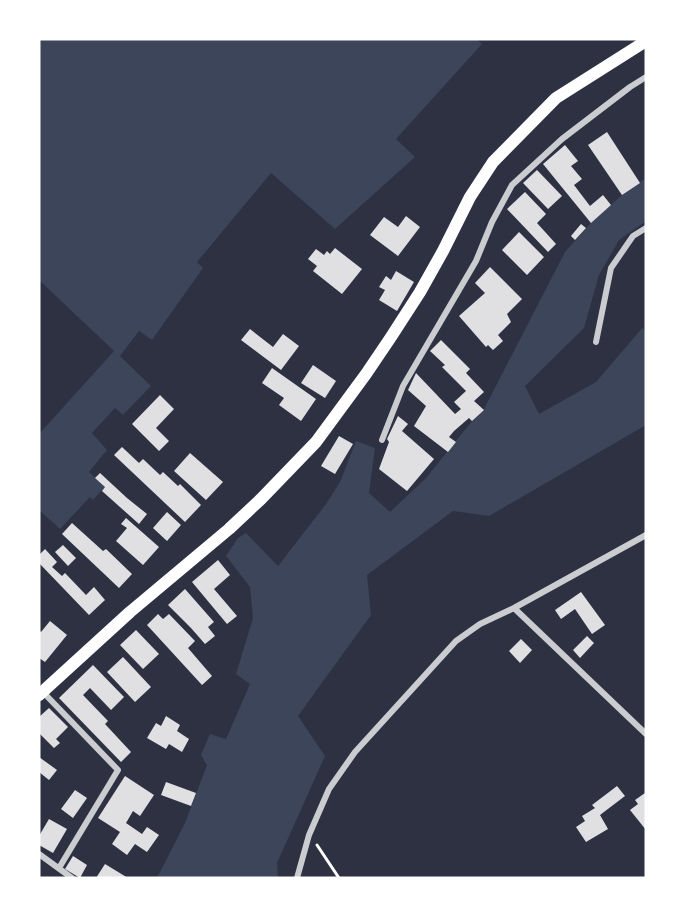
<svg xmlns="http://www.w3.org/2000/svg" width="685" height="917" viewBox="0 0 685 917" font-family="'Space Grotesk',sans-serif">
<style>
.green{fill:#3c4559}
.building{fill:#e0e0e3}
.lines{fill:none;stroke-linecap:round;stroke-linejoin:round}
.path{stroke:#fff;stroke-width:3}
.minor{stroke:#caccd0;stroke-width:6}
.secondary{stroke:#fff;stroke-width:12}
</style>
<rect width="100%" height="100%" fill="#2d3142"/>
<path class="green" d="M 39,39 L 476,39 L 482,44 L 396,139 L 415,157 L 335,229 L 271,173 L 197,262 L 203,268 L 152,340 L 139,331 L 120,356 L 151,386 L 123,415 L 115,408 L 92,433 L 107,450 L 89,472 L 105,487 L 93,500 L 90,497 L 60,529 L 39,510 L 39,434 L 114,351 L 39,280 Z
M 646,178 L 646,221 L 619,240 L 599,275 L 584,328 L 525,386 L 539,414 L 596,382 L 643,327 L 646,335 L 646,425 L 489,516 L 453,511 L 367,575 L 371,615 L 298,716 L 325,756 L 277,863 L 278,878 L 157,878 L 185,823 L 207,765 L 201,755 L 210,734 L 226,739 L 250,684 L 236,674 L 253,618 L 250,587 L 226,556 L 238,538 L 246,533 L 278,566 L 326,504 L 340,482 L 356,441 L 375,448 L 369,493 L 390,512 L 426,478 L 472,421 L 484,409 L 565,252 L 591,223 L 622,195 Z"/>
<path class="building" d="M 607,132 L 640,183 L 622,195 L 588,145 Z
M 565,145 L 578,161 L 571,166 L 582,179 L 574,185 L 590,206 L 603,195 L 611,205 L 591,223 L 543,164 Z
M 537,170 L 562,196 L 548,209 L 523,183 Z
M 525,192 L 546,214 L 537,223 L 556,244 L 548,252 L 507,209 Z
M 406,216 L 420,227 L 398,256 L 370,235 L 384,217 L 398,227 Z
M 581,224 L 586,228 L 575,240 L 571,236 Z
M 519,232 L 544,257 L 527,275 L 502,250 Z
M 335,248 L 362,269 L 342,294 L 313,271 L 317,266 L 308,259 L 316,249 L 324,255 L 327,251 L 330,254 Z
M 490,267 L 522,299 L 507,314 L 511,322 L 498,335 L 503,341 L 493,350 L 488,345 L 486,347 L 459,316 L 485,293 L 475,283 Z
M 396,271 L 414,282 L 397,311 L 379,300 L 385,290 L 379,287 L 386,276 L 391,280 Z
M 250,329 L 273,347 L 283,334 L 299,346 L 281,370 L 241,340 Z
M 441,340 L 470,369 L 466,373 L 484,392 L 474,401 L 484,410 L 472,421 L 469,418 L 454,431 L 449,437 L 456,442 L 448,452 L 414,426 L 426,406 L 408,390 L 416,373 L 455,414 L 461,409 L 454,402 L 466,391 L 442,367 L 445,365 L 430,351 Z
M 313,365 L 336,381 L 325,398 L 301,383 Z
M 272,368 L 316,399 L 301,421 L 279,405 L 284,398 L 262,383 Z
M 160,395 L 174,409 L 156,428 L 169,441 L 159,451 L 132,424 Z
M 398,416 L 408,424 L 402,431 L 434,459 L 407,491 L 379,469 L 389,442 L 387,439 Z
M 339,436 L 353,444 L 335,474 L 321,466 Z
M 122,447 L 139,463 L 143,459 L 160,475 L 163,472 L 178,486 L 180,484 L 201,505 L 185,522 L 114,455 Z
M 190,453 L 223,482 L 206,500 L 174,471 Z
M 100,473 L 127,498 L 147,514 L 139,524 L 102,491 L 105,487 L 95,478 Z
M 167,512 L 181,525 L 167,541 L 153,528 Z
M 126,518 L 159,547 L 143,565 L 116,541 L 127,528 L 121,524 Z
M 72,523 L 103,551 L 106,549 L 132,574 L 119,588 L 62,534 Z
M 63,545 L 76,558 L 68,566 L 55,552 Z
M 45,549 L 57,562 L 52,567 L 62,576 L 65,573 L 86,595 L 94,587 L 105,600 L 89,615 L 39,563 L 39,555 Z
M 218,560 L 230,575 L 214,589 L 237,616 L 227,624 L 192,582 Z
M 185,589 L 214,622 L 208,627 L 215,636 L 205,644 L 191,628 L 168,605 Z
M 581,592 L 605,625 L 592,634 L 575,609 L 561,619 L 555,610 Z
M 158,614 L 163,619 L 169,614 L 195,641 L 188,648 L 212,676 L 202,685 L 147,625 Z
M 50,621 L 67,635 L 45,662 L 39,658 L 39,630 L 41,632 Z
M 136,630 L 159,654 L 143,669 L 120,645 Z
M 587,636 L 594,643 L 580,658 L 573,650 Z
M 521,639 L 532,650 L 520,663 L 509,651 Z
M 123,657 L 151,687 L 135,702 L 107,672 Z
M 93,665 L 124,697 L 111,710 L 90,688 L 83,695 L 108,721 L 105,724 L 131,752 L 121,762 L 59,698 Z
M 49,708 L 68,727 L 56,739 L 60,743 L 54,748 L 39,733 L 39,717 Z
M 166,716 L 180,725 L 177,731 L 189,739 L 182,752 L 169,744 L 166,749 L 147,738 L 156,723 L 161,726 Z
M 39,757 L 57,770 L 49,780 L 39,772 Z
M 125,776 L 154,795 L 140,816 L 133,811 L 126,823 L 142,834 L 147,827 L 159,835 L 147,852 L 135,844 L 127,855 L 112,844 L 120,832 L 98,818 Z
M 166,782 L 196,793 L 191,806 L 161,795 Z
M 617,786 L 625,796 L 600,815 L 608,829 L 586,842 L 576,827 L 585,821 L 582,816 L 595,808 L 592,805 Z
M 75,790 L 87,798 L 73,818 L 61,809 Z
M 645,793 L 646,795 L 646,830 L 630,810 L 638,804 L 635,800 Z
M 49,819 L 67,829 L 53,853 L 39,845 L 39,836 Z
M 73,856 L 87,865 L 80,878 L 65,869 Z
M 105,864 L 128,878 L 96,878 Z"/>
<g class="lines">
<path class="path" d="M 317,845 L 339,878"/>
<path class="minor" d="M 596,342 L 611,268 L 633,236 L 646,228
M 382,440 L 403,386 L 476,261 L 492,222 L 512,185 L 562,139 L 630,87 L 646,77
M 514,608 L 646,734
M 42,691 L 118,770 L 59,868
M 39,854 L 72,878
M 297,878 L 309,835 L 329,789 L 355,752 L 456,641 L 480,624 L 514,608 L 646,535"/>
<path class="secondary" d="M 39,695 L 130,612 L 229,529 L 261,499 L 316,442 L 366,374 L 391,337 L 420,292 L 443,251 L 470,197 L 493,162 L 556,98 L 646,41"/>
</g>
<rect width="685" height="917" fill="none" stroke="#ffffff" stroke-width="81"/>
</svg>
